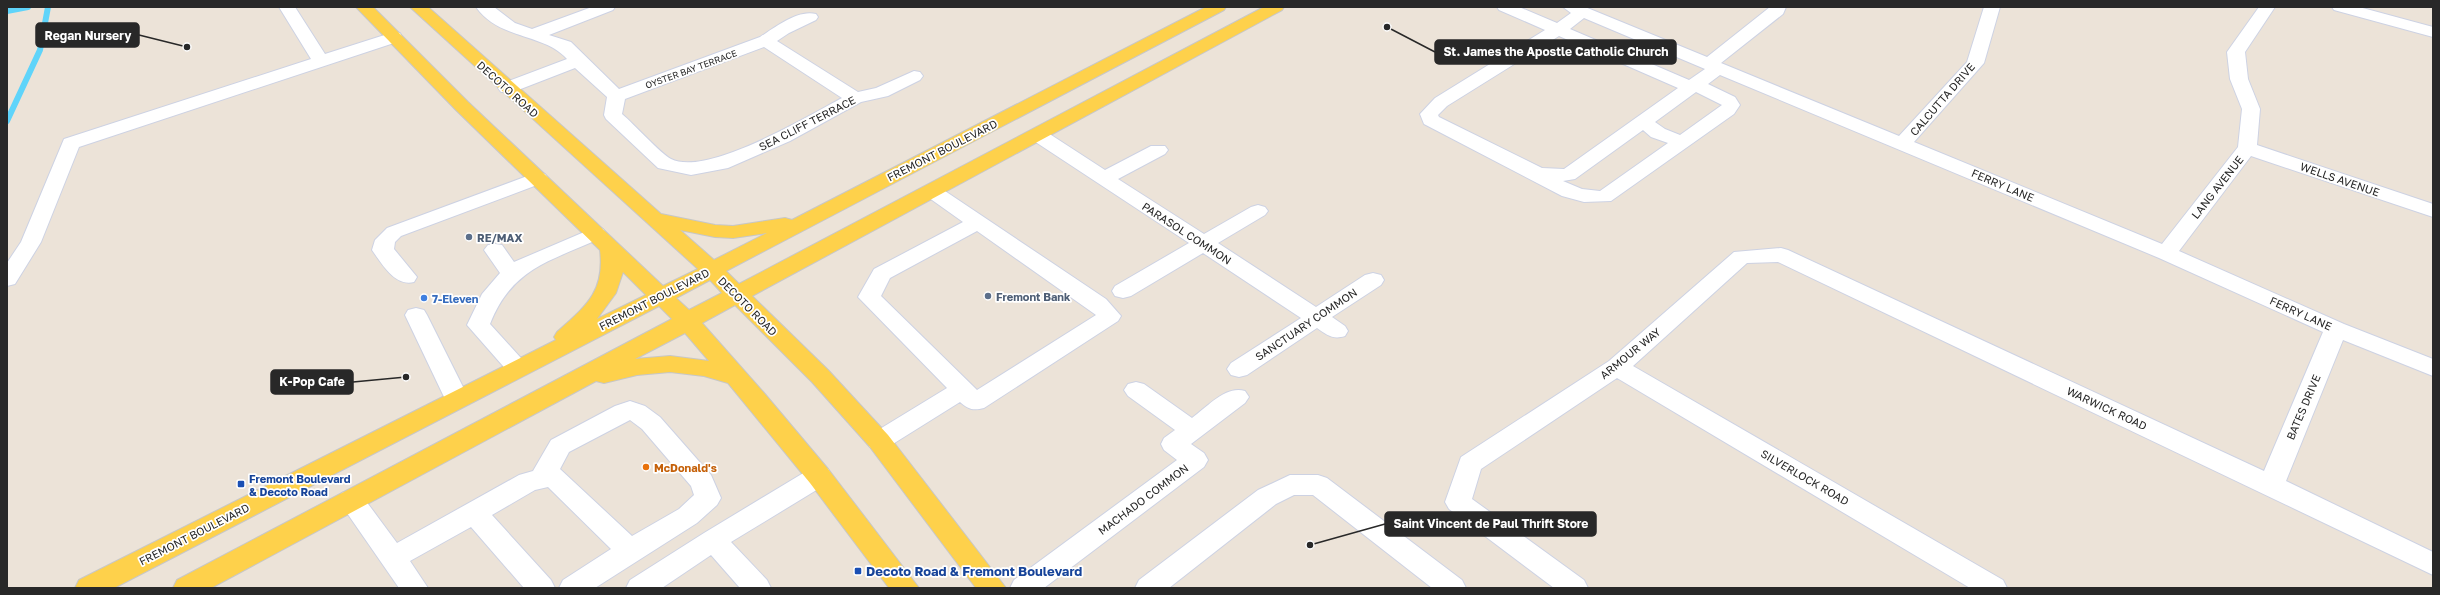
<svg xmlns="http://www.w3.org/2000/svg" width="2440" height="595" viewBox="0 0 2440 595" font-family="'Golos Text',sans-serif">
<style>
.lines{fill:none;stroke-linecap:round;stroke-linejoin:round}
.stream{stroke:#5fd4fa;stroke-width:6}
.minor-casing{stroke:#cdd2e3;stroke-width:2}
.major-casing{stroke:#c7c7c7;stroke-width:2}
.minor{fill:#fff;fill-rule:evenodd}
.major{fill:#fed14b;fill-rule:evenodd}
.service-dot{fill:#5c6f8a;stroke:#fff;stroke-width:1.5}
.shop-dot{fill:#3f7fe0;stroke:#fff;stroke-width:1.5}
.food-dot{fill:#e8710a;stroke:#fff;stroke-width:1.5}
.transit-dot{fill:#1a4fb4;stroke:#fff;stroke-width:1.5}
.labels{text-anchor:middle;dominant-baseline:central;stroke-width:3.5;stroke-linejoin:round;paint-order:stroke}
.far-street-label{font-size:9px;fill:#282828;stroke:#fff}
.street-label{font-size:11px;fill:#282828;stroke:#fff}
.service-label{font-size:11px;font-weight:bold;fill:#4e5e75;stroke:#fff;text-anchor:start}
.shop-label{font-size:11px;font-weight:bold;fill:#366cbe;stroke:#fff;text-anchor:start}
.food-label{font-size:11px;font-weight:bold;fill:#c56008;stroke:#fff;text-anchor:start}
.transit-label{font-size:11px;font-weight:bold;fill:#164399;stroke:#fff;text-anchor:start}
.near-transit-label{font-size:13px;font-weight:bold;fill:#164399;stroke:#fff;text-anchor:start}
.leader{fill:none;stroke:#282828;stroke-width:1.5}
.callout-dot{fill:#282828;stroke:#fff;stroke-width:1.5}
.callout{fill:#282828;stroke:#282828;stroke-width:1.5}
.callout-label{font-size:12px;text-anchor:middle;font-weight:bold;fill:#fff}
</style>
<rect width="100%" height="100%" fill="#ece3d8"/>
<g class="lines">
<path class="stream" d="M 7,11 L 28,7
M 7,121 L 40,50 L 48,7"/>
<g class="minor-casing">
<path id="minor" d="M 279,7 L 295,7 L 325,54 L 394,32 L 400,33 L 402,37 L 400,41 L 79,147 L 41,242 L 15,284 L 7,286 L 7,263 L 21,242 L 64,139 L 311,59 Z
M 476,7 L 494,7 L 515,23 L 532,29 L 592,7 L 615,7 L 613,10 L 549,35 L 571,42 L 619,89 L 760,37 C 774,28 798,9 816,14 L 818,17 L 816,20 L 789,33 L 777,41 L 858,92 L 876,88 L 914,71 L 920,72 L 923,76 L 920,80 L 888,96 L 861,102 L 790,141 L 728,168 L 691,175 L 658,168 L 606,119 L 604,115 L 607,97 L 575,68 L 513,92 L 501,92 L 498,88 L 501,84 L 567,59 C 544,33 499,40 476,7 ZM 764,47 L 842,98 C 808,116 707,177 671,159 C 661,154 633,123 622,114 L 625,99 Z
M 1497,7 L 1519,7 L 1557,23 L 1571,13 L 1563,7 L 1585,7 L 1707,57 L 1770,7 L 1786,7 L 1783,14 L 1721,63 L 1899,136 L 1967,62 L 1984,7 L 2000,7 L 1984,63 L 1914,142 L 2162,244 L 2238,147 L 2242,109 L 2230,79 L 2227,52 L 2259,7 L 2275,7 L 2245,52 L 2248,79 L 2260,109 L 2257,145 L 2433,204 L 2433,217 L 2251,156 L 2179,251 L 2344,324 L 2433,359 L 2433,376 L 2343,340 L 2286,481 L 2433,552 L 2433,575 L 1778,262 L 1747,263 L 1633,366 L 2003,580 L 2007,588 L 1970,588 L 1617,378 L 1481,469 L 1472,499 L 1584,580 L 1588,588 L 1554,588 L 1449,509 L 1445,502 L 1461,457 L 1609,361 L 1734,252 L 1781,248 L 1788,250 L 2264,471 L 2323,332 L 2159,258 L 1720,75 L 1708,84 L 1735,97 L 1740,105 L 1734,114 L 1611,201 L 1584,202 L 1562,196 L 1424,124 L 1420,114 L 1435,98 L 1545,30 L 1499,10 ZM 1584,18 L 1705,69 L 1689,80 L 1570,29 ZM 1559,36 L 1678,88 L 1564,169 L 1542,168 L 1439,117 L 1438,115 L 1447,106 ZM 1696,92 L 1722,105 L 1680,135 L 1665,129 L 1655,122 ZM 1643,130 L 1651,137 L 1668,143 L 1600,191 L 1582,189 L 1563,181 L 1575,179 Z
M 2332,7 L 2359,7 L 2433,27 L 2433,37 L 2334,10 Z
M 1038,129 L 1045,131 L 1105,170 L 1151,146 L 1165,146 L 1168,150 L 1165,154 L 1118,179 L 1204,234 L 1251,207 L 1258,205 L 1265,207 L 1268,211 L 1265,215 L 1218,243 L 1316,307 L 1365,275 L 1373,273 L 1381,275 L 1384,280 L 1381,285 L 1332,317 L 1345,326 L 1348,331 L 1345,336 C 1333,340 1327,335 1317,328 L 1247,375 L 1239,377 L 1231,375 L 1227,369 L 1231,363 L 1301,318 L 1203,253 L 1131,296 L 1123,298 L 1115,296 L 1112,291 L 1115,286 L 1189,243 L 1031,139 L 1029,135 L 1031,131 Z
M 538,172 L 545,174 L 548,178 L 545,182 L 401,236 L 395,242 L 394,249 L 417,277 L 414,282 C 395,287 382,264 372,250 L 375,240 L 387,228 Z
M 932,185 L 939,187 L 1106,299 L 1121,316 L 1118,321 L 984,408 C 973,411 968,409 960,402 L 888,447 L 879,450 L 870,447 L 867,441 L 870,435 L 947,388 L 858,297 L 874,269 L 963,222 L 925,195 L 922,191 L 925,187 ZM 977,231 L 1096,315 L 977,390 L 881,296 L 890,278 Z
M 596,227 L 603,229 L 606,233 L 603,237 C 552,261 512,267 490,324 L 530,368 L 526,374 L 518,376 L 510,374 L 467,325 L 482,294 L 500,273 L 484,250 L 488,245 L 495,244 L 502,245 L 514,262 Z
M 416,308 L 424,310 L 427,315 L 469,399 L 465,405 L 457,407 L 449,405 L 445,399 L 405,315 L 408,310 Z
M 1136,382 L 1144,384 L 1192,418 C 1207,407 1226,385 1245,391 L 1249,397 L 1245,403 L 1191,444 L 1204,453 L 1208,460 L 1204,467 L 1044,588 L 1010,588 L 1014,580 L 1177,460 L 1164,450 L 1161,444 L 1164,438 L 1175,430 L 1128,396 L 1124,390 L 1128,384 Z
M 630,401 L 645,406 L 660,417 L 711,475 L 721,498 L 717,505 L 697,523 L 595,588 L 559,588 L 563,580 L 611,549 L 548,487 L 535,490 L 492,515 L 551,580 L 555,588 L 524,588 L 471,527 L 410,561 L 428,588 L 399,588 L 338,500 L 342,493 L 351,490 L 360,493 L 397,543 L 519,475 L 533,471 L 551,440 L 615,406 ZM 630,420 L 642,429 L 691,486 L 694,495 L 679,509 L 632,536 L 560,469 L 569,452 Z
M 819,466 L 828,469 L 832,476 L 828,483 L 731,542 L 767,580 L 771,588 L 740,588 L 711,555 L 662,588 L 626,588 L 630,580 L 704,533 L 810,469 Z
M 1290,475 L 1318,475 L 1327,478 L 1462,580 L 1466,588 L 1432,588 L 1313,495 L 1294,495 L 1276,504 L 1169,588 L 1135,588 L 1139,580 L 1258,490 Z"/>
</g>
<g class="major-casing">
<path id="major" d="M 356,7 L 373,7 L 468,102 L 663,286 L 698,269 L 410,7 L 428,7 L 661,214 L 715,225 L 733,226 L 785,218 L 792,220 L 1206,7 L 1226,7 L 1224,10 L 726,271 L 739,284 L 1264,7 L 1284,7 L 1282,10 L 752,296 L 828,370 L 888,435 L 1006,588 L 976,588 L 870,447 L 812,382 L 735,305 L 702,323 L 764,393 L 828,469 L 919,588 L 889,588 L 810,483 L 728,383 L 704,376 L 670,372 L 637,375 L 604,383 L 596,381 L 211,588 L 173,588 L 177,580 L 672,319 L 659,306 L 114,588 L 75,588 L 79,580 L 556,340 L 554,337 L 557,332 C 586,306 605,292 600,250 L 456,110 ZM 680,230 L 715,237 L 733,238 L 767,233 L 714,260 ZM 623,272 L 646,295 L 597,319 L 616,293 ZM 710,280 L 722,293 L 689,310 L 676,298 ZM 685,333 L 709,361 L 670,356 L 635,359 Z"/>
</g>
<use href="#minor" class="minor"/>
<use href="#major" class="major"/>
</g>
<g class="service-dot">
<circle cx="469" cy="237" r="4"/>
<circle cx="988" cy="296" r="4"/>
</g>
<circle class="shop-dot" cx="424" cy="298" r="4"/>
<circle class="food-dot" cx="646" cy="467" r="4"/>
<g class="transit-dot">
<rect x="237" y="480" width="8" height="8" rx="2"/>
<rect x="854" y="567" width="8" height="8" rx="2"/>
</g>
<g class="labels">
<g class="far-street-label">
<text transform="translate(691 69) rotate(-20)">OYSTER BAY TERRACE</text>
</g>
<g class="street-label">
<text transform="translate(508 89) rotate(42)">DECOTO ROAD</text>
<text transform="translate(1942 99) rotate(-49)">CALCUTTA DRIVE</text>
<text transform="translate(807 123) rotate(-27)">SEA CLIFF TERRACE</text>
<text transform="translate(942 150) rotate(-27)">FREMONT BOULEVARD</text>
<text transform="translate(2340 179) rotate(19)">WELLS AVENUE</text>
<text transform="translate(2003 185) rotate(23)">FERRY LANE</text>
<text transform="translate(2217 187) rotate(-52)">LANG AVENUE</text>
<text transform="translate(1187 233) rotate(33)">PARASOL COMMON</text>
<text transform="translate(654 299) rotate(-27)">FREMONT BOULEVARD</text>
<text transform="translate(748 306) rotate(45)">DECOTO ROAD</text>
<text transform="translate(2301 313) rotate(24)">FERRY LANE</text>
<text transform="translate(1306 324) rotate(-34)">SANCTUARY COMMON</text>
<text transform="translate(1630 353) rotate(-39)">ARMOUR WAY</text>
<text transform="translate(2303 407) rotate(-67)">BATES DRIVE</text>
<text transform="translate(2107 408) rotate(25)">WARWICK ROAD</text>
<text transform="translate(1805 477) rotate(30)">SILVERLOCK ROAD</text>
<text transform="translate(1143 499) rotate(-37)">MACHADO COMMON</text>
<text transform="translate(194 534) rotate(-27)">FREMONT BOULEVARD</text>
</g>
<g class="service-label">
<text x="477" y="237">RE/MAX</text>
<text x="996" y="296">Fremont Bank</text>
</g>
<g class="shop-label">
<text x="432" y="298">7-Eleven</text>
</g>
<g class="food-label">
<text x="654" y="467">McDonald's</text>
</g>
<g class="transit-label">
<text x="249" y="478">Fremont Boulevard<tspan x="249" dy="13">&amp; Decoto Road</tspan></text>
</g>
<g class="near-transit-label">
<text x="866" y="571">Decoto Road &amp; Fremont Boulevard</text>
</g>
</g>
<path class="leader" d="M187 47L139 35M1387 27L1435 52M406 377L353 382M1310 545L1385 524"/>
<g class="callout-dot">
<circle cx="187" cy="47" r="4"/>
<circle cx="1387" cy="27" r="4"/>
<circle cx="406" cy="377" r="4"/>
<circle cx="1310" cy="545" r="4"/>
</g>
<g class="callout">
<rect x="36" y="23" width="103" height="24" rx="4"/>
<rect x="1435" y="40" width="241" height="24" rx="4"/>
<rect x="271" y="370" width="82" height="24" rx="4"/>
<rect x="1385" y="512" width="211" height="24" rx="4"/>
</g>
<g class="callout-label">
<text x="88" y="40">Regan Nursery</text>
<text x="1556" y="56">St. James the Apostle Catholic Church</text>
<text x="312" y="386">K-Pop Cafe</text>
<text x="1491" y="528">Saint Vincent de Paul Thrift Store</text>
</g>
<rect width="2440" height="595" fill="none" stroke="#282828" stroke-width="16"/>
</svg>
